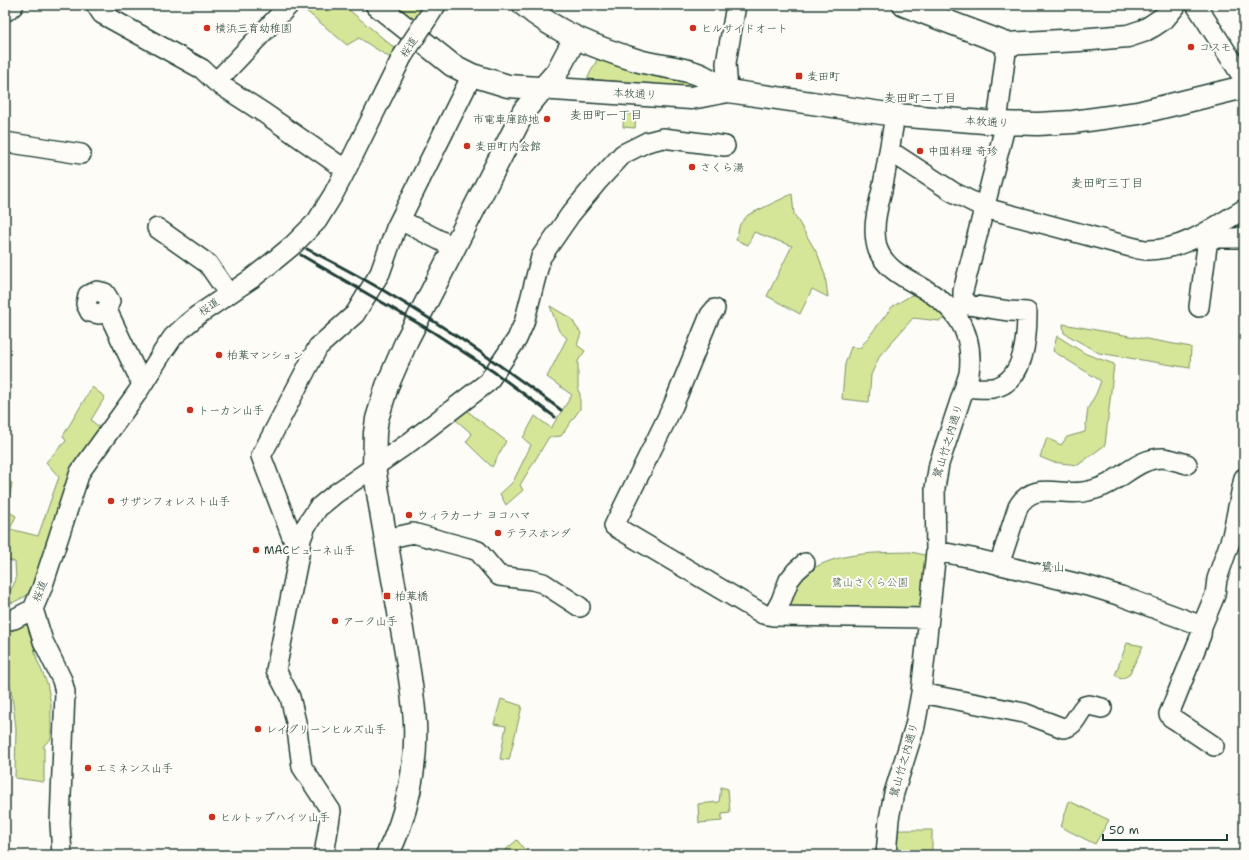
<svg xmlns="http://www.w3.org/2000/svg" width="1249" height="860" viewBox="0 0 1249 860" font-family="'Shantell Sans','Klee One',sans-serif">
<style>
.green{fill:#d6e699;stroke:#7a9266}
.lines{fill:none;stroke-linecap:round;stroke-linejoin:round}
.street-casing{stroke:#1f3d34;stroke-width:22}
.secondary-casing{stroke:#1f3d34;stroke-width:25}
.street{stroke:#fdfcf7;stroke-width:19}
.secondary{stroke:#fdfcf7;stroke-width:22}
.rail{stroke:#1f3d34;stroke-width:3}
.street-bridge-casing{stroke:#1f3d34;stroke-width:22;stroke-linecap:butt}
.street-bridge{stroke:#fdfcf7;stroke-width:19}
.poi-dot{fill:#c8321e;stroke:#fdfcf7;stroke-width:1.5}
.labels{text-anchor:middle;dominant-baseline:central;stroke-width:4;stroke-linejoin:round;paint-order:stroke}
.poi-label{font-size:11px;fill:#1f3d34;stroke:#fdfcf7;text-anchor:start}
.street-label{font-size:11px;fill:#1f3d34;stroke:#fdfcf7}
.park-label{font-size:11px;fill:#445f48;stroke:#fdfcf7}
.neighbourhood-label{font-size:12px;fill:#1f3d34;stroke:#fdfcf7}
</style>
<rect width="100%" height="100%" fill="#fdfcf7"/>
<filter id="ink" filterUnits="userSpaceOnUse"><feTurbulence type="fractalNoise" baseFrequency=".025" numOctaves="2"/><feDisplacementMap in="SourceGraphic" scale="8" xChannelSelector="R" yChannelSelector="G"/><feConvolveMatrix kernelMatrix="1 2 1 2 8 2 1 2 1" color-interpolation-filters="sRGB"/></filter>
<g filter="url(#ink)">
<path class="green" d="M 299,5 L 343,5 L 397,50 L 392,59 L 359,38 L 347,45 Z
M 394,5 L 430,5 L 417,23 Z
M 598,58 L 662,78 L 688,82 L 690,85 L 687,87 L 587,79 Z
M 624,114 L 636,114 L 635,128 L 623,127 Z
M 792,194 L 794,214 L 818,255 L 825,275 L 828,297 L 812,289 L 800,314 L 767,296 L 792,246 L 754,232 L 748,245 L 736,240 L 740,224 L 748,215 Z
M 918,291 L 949,315 L 940,321 L 913,318 L 880,355 L 871,375 L 869,402 L 842,399 L 845,364 L 851,347 L 860,348 L 892,307 Z
M 550,306 L 572,319 L 575,325 L 581,333 L 577,345 L 585,351 L 578,361 L 578,390 L 580,394 L 580,409 L 561,436 L 549,437 L 520,485 L 523,490 L 506,505 L 500,494 L 513,482 L 531,445 L 523,438 L 535,416 L 551,428 L 572,395 L 547,377 L 567,338 L 559,331 Z
M 1063,324 L 1191,347 L 1190,368 L 1099,353 L 1064,333 Z
M 1057,336 L 1086,354 L 1114,364 L 1105,445 L 1078,465 L 1052,462 L 1040,457 L 1047,438 L 1061,445 L 1067,437 L 1085,432 L 1088,408 L 1096,394 L 1101,381 L 1053,351 Z
M 92,387 L 105,397 L 91,420 L 100,428 L 72,469 L 37,580 L 26,596 L 12,603 L 7,597 L 16,580 L 15,562 L 5,559 L 5,483 L 12,483 L 7,511 L 16,516 L 10,529 L 38,536 L 59,477 L 46,462 L 66,441 L 63,436 Z
M 466,410 L 506,441 L 492,467 L 466,442 L 472,434 L 455,419 Z
M 911,552 L 929,556 L 924,608 L 914,611 L 790,610 L 785,603 C 787,598 789,590 792,586 C 822,551 870,553 911,552 Z
M 28,624 L 37,660 L 47,683 L 51,704 L 51,739 L 44,745 L 44,782 L 15,778 L 16,728 L 11,688 L 5,666 L 5,633 Z
M 1127,643 L 1143,646 L 1129,675 L 1121,679 L 1115,675 Z
M 501,699 L 522,706 L 509,760 L 500,759 L 506,726 L 494,724 Z
M 721,787 L 728,789 L 730,813 L 722,814 L 722,821 L 699,823 L 698,804 L 719,802 Z
M 1069,801 L 1109,820 L 1095,844 L 1061,827 Z
M 897,830 L 932,830 L 932,855 L 893,855 Z
M 517,840 L 524,849 L 531,853 L 531,855 L 497,855 L 502,853 Z"/>
<g class="lines">
<g class="street-casing">
<path id="street" d="M 96,5 L 102,14 L 202,69 L 216,82 L 264,113 L 346,170
M 1196,5 L 1244,79
M 427,19 L 436,5
M 216,82 L 289,5
M 728,91 L 726,63 L 736,5
M 997,123 L 1007,44
M 5,142 L 81,154
M 896,155 L 953,192 L 985,208 L 1131,247 C 1136,248 1141,250 1146,250 C 1182,251 1215,227 1244,209
M 400,220 L 455,248
M 157,228 L 208,264 L 228,293
M 1209,231 L 1218,238 L 1237,238 L 1244,236
M 1199,307 L 1209,231
M 715,309 L 710,315 L 701,337 L 673,406 L 614,526 L 763,614 L 773,616 L 928,618
M 107,310 L 99,314 L 90,312 L 86,304 L 88,295 L 97,291 L 105,293 L 110,301 L 107,310 L 142,384
M 965,387 C 974,388 984,389 993,388 C 1025,382 1027,337 1027,312 L 1009,311 L 969,305 L 963,298 L 963,291 L 1006,123
M 386,539 L 413,533 L 472,549 L 478,551 L 499,576 L 532,580 L 543,583 L 580,607
M 936,551 L 972,558 L 1092,587 L 1121,596 L 1202,626
M 299,555 L 301,539 L 306,526 L 318,508 L 335,494 L 410,442 L 488,382 L 517,339 L 524,323 L 541,257 L 570,215 L 598,181 L 623,154 L 647,142 L 663,138 L 725,146
M 999,565 L 1018,507 C 1034,479 1062,498 1088,491 C 1098,489 1108,485 1116,479 C 1131,470 1144,458 1163,458 C 1171,459 1180,462 1187,464
M 33,609 L 43,641 L 62,680 L 65,692 L 60,823 L 62,855
M 773,616 L 781,601 L 789,580 L 796,571 L 805,563
M 5,621 L 14,619 L 33,609 L 42,588 L 80,472 L 137,393 L 164,350 L 173,337 L 186,325 L 198,315 L 251,279 L 270,264 L 293,245 L 317,221 L 333,195 L 346,170 L 402,57
M 921,693 L 1024,713 L 1063,728 C 1075,727 1077,714 1085,706 L 1089,705 L 1102,708
M 1214,746 L 1177,721 L 1171,717 L 1169,714 L 1201,635 L 1202,626 L 1215,595 L 1217,579 L 1232,536 L 1244,478
M 324,855 L 331,811 L 302,767 L 296,722 L 290,697 L 276,670 L 299,555 L 261,456 L 318,347 L 355,314 L 380,273 L 396,228 L 472,75
M 886,855 L 889,819 L 894,793 L 915,726 L 921,693 L 936,551 L 935,488 L 939,464 L 969,374 C 975,329 954,305 916,284 C 901,276 885,267 878,250 C 876,244 875,236 875,229 C 875,216 879,202 882,190 C 887,165 891,140 895,115"/>
</g>
<g class="secondary-casing">
<path id="secondary" d="M 377,5 L 452,65 L 472,75 L 508,86 L 691,98 L 728,91 L 895,115 L 997,123 L 1038,124 L 1073,122 L 1138,113 L 1244,87
M 524,5 C 557,33 597,48 639,61 C 657,66 677,67 695,73 C 706,76 717,85 728,91
M 904,5 L 1007,44 L 1079,40 L 1128,36 L 1143,31 L 1152,26 L 1164,18 L 1175,5
M 5,10 L 12,5
M 387,855 C 407,817 417,766 415,723 C 413,688 406,653 400,618 C 392,572 383,526 376,480 L 374,466 L 375,433 L 377,419 L 387,386 L 407,340 L 524,111 L 542,89 L 557,72 L 575,38"/>
</g>
<use href="#street" class="street"/>
<use href="#secondary" class="secondary"/>
<path class="rail" d="M 307,249 C 397,294 480,349 561,410
M 301,255 L 433,332 L 494,372 L 555,417"/>
<g class="street-bridge-casing">
<path id="street-bridge" d="M 402,57 L 427,19"/>
</g>
<use href="#street-bridge" class="street-bridge"/>
</g>
</g>
<g class="poi-dot">
<circle cx="207" cy="28" r="4"/>
<circle cx="693" cy="28" r="4"/>
<circle cx="1191" cy="47" r="4"/>
<rect x="795" y="72" width="8" height="8" rx="2"/>
<circle cx="547" cy="119" r="4"/>
<circle cx="467" cy="146" r="4"/>
<circle cx="920" cy="151" r="4"/>
<circle cx="692" cy="167" r="4"/>
<circle cx="219" cy="355" r="4"/>
<circle cx="190" cy="410" r="4"/>
<circle cx="111" cy="501" r="4"/>
<circle cx="409" cy="515" r="4"/>
<circle cx="498" cy="533" r="4"/>
<circle cx="256" cy="550" r="4"/>
<rect x="383" y="592" width="8" height="8" rx="2"/>
<circle cx="335" cy="621" r="4"/>
<circle cx="258" cy="729" r="4"/>
<circle cx="88" cy="768" r="4"/>
<circle cx="212" cy="817" r="4"/>
</g>
<g class="labels">
<g class="poi-label">
<text x="215" y="28">横浜三育幼稚園</text>
<text x="701" y="28">ヒルサイドオート</text>
<text x="1199" y="47">コスモ</text>
<text x="807" y="76">麦田町</text>
<text x="539" y="119" text-anchor="end">市電車庫跡地</text>
<text x="475" y="146">麦田町内会館</text>
<text x="928" y="151">中国料理 奇珍</text>
<text x="700" y="167">さくら湯</text>
<text x="227" y="355">柏葉マンション</text>
<text x="198" y="410">トーカン山手</text>
<text x="119" y="501">サザンフォレスト山手</text>
<text x="417" y="515">ウィラカーナ ヨコハマ</text>
<text x="506" y="533">テラスホンダ</text>
<text x="264" y="550">MACビューネ山手</text>
<text x="395" y="596">柏葉橋</text>
<text x="343" y="621">アーク山手</text>
<text x="266" y="729">レイグリーンヒルズ山手</text>
<text x="96" y="768">エミネンス山手</text>
<text x="220" y="817">ヒルトップハイツ山手</text>
</g>
<g class="street-label">
<text transform="translate(409 47) rotate(-57)">桜道</text>
<text transform="translate(635 94) rotate(3)">本牧通り</text>
<text transform="translate(987 122) rotate(4)">本牧通り</text>
<text transform="translate(209 307) rotate(-35)">桜道</text>
<text transform="translate(948 441) rotate(-73)">鷺山竹之内通り</text>
<text transform="translate(40 591) rotate(-69)">桜道</text>
<text transform="translate(904 760) rotate(-74)">鷺山竹之内通り</text>
</g>
<g class="park-label">
<text x="870" y="582">鷺山さくら公園</text>
</g>
<g class="neighbourhood-label">
<text x="920" y="98">麦田町二丁目</text>
<text x="606" y="115">麦田町一丁目</text>
<text x="1107" y="183">麦田町三丁目</text>
<text x="1053" y="567">鷺山</text>
</g>
</g>
<rect width="1249" height="860" fill="none" stroke="#fdfcf7" stroke-width="20"/>
<rect x="10" y="10" width="1229" height="840" fill="none" stroke="#1f3d34" stroke-width="1.5" filter="url(#ink)"/>
<path d="M1103 834v6h124v-6" fill="none" stroke="#1f3d34" stroke-width="2"/>
<text x="1109" y="834" font-size="12" fill="#1f3d34" stroke="#fdfcf7" stroke-width="3" paint-order="stroke">50 m</text>
</svg>
